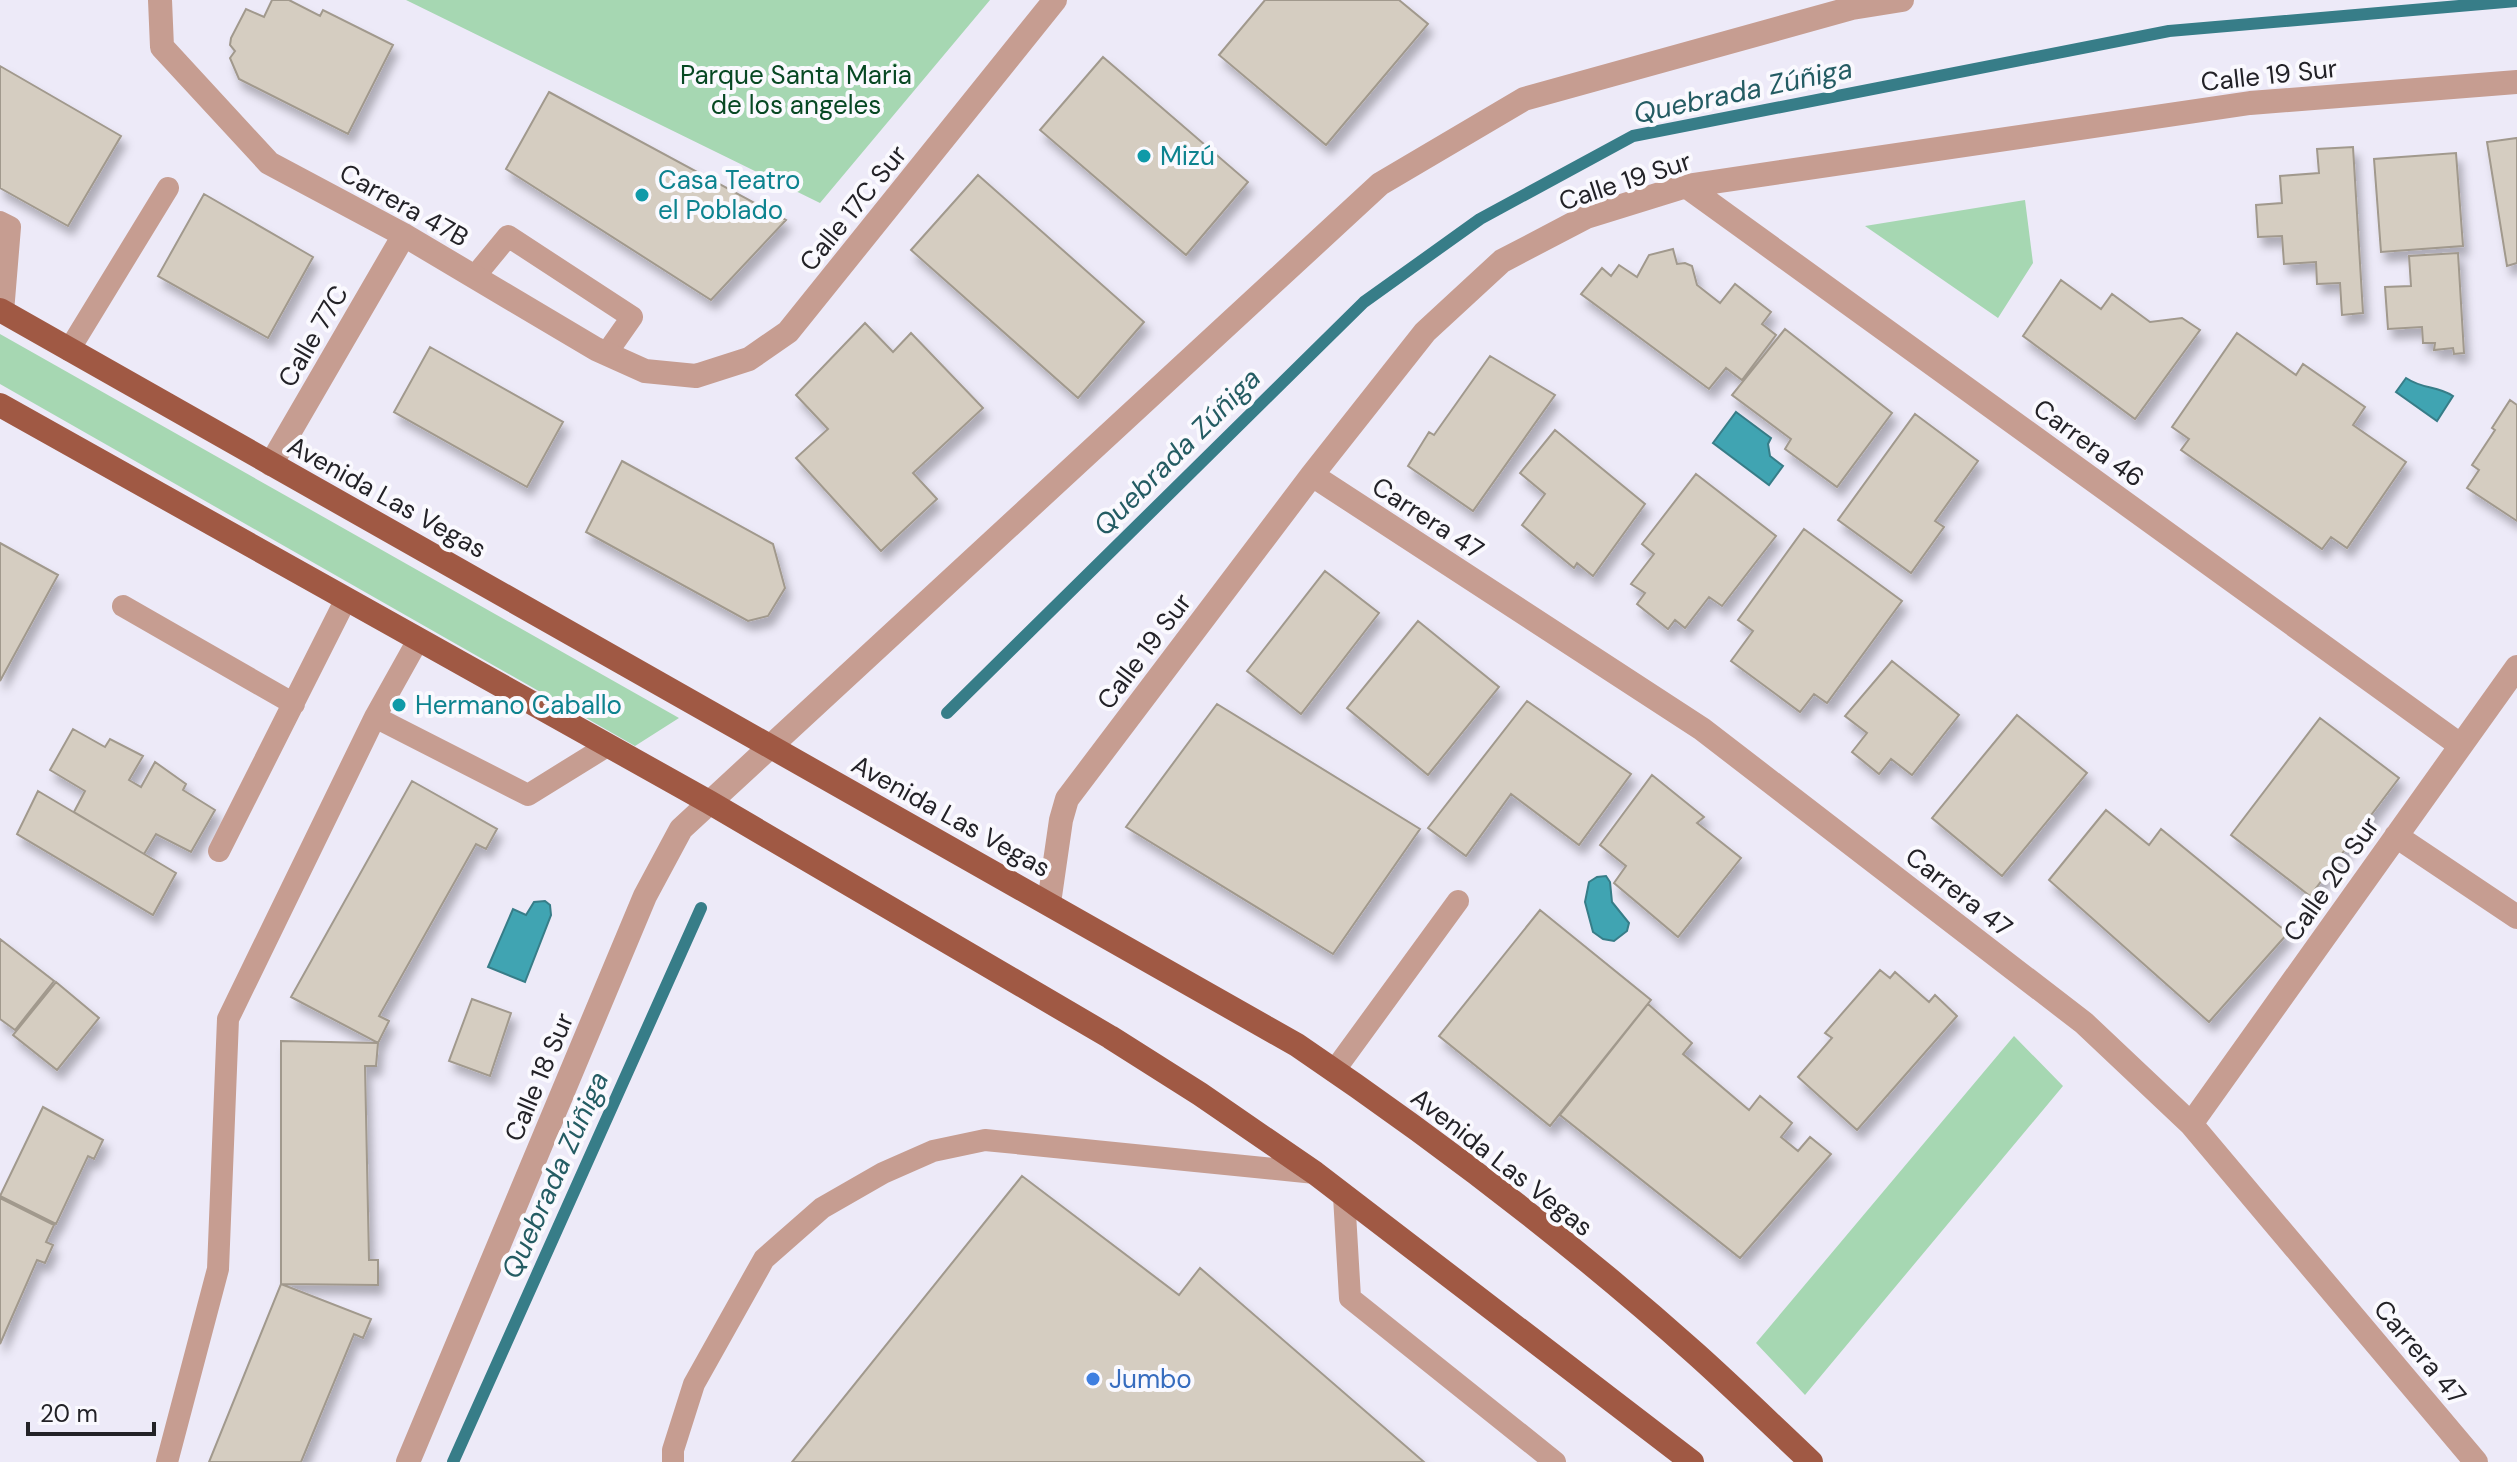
<svg xmlns="http://www.w3.org/2000/svg" width="2517" height="1462" viewBox="0 0 2517 1462" font-family="'DM Sans',sans-serif">
<style>
.green{fill:#a6d7b2}
.water{fill:#40a4b2;stroke:#377d88;stroke-width:2}
.lines{fill:none;stroke-linecap:round;stroke-linejoin:round}
.stream{stroke:#377d88;stroke-width:12}
.building{fill:#d5cdc1;stroke:#a1998d;stroke-width:2;filter:url(#shadow)}
.lane{stroke:#c69d91;stroke-width:22}
.street{stroke:#c69d91;stroke-width:24}
.primary{stroke:#a05944;stroke-width:24}
.culture-dot{fill:#0f9aa8;stroke:#faf9fe;stroke-width:3}
.shop-dot{fill:#3f7fe0;stroke:#faf9fe;stroke-width:3}
.labels{text-anchor:middle;dominant-baseline:central;stroke-width:8;stroke-linejoin:round;paint-order:stroke}
.park-label{font-size:26px;fill:#074823;stroke:#faf9fe}
.street-label{font-size:26px;fill:#232227;stroke:#faf9fe}
.culture-label{font-size:26px;fill:#0d838f;stroke:#faf9fe;text-anchor:start}
.shop-label{font-size:26px;fill:#366cbe;stroke:#faf9fe;text-anchor:start}
.water-label{font-size:28px;font-style:italic;fill:#245c63;stroke:#faf9fe}
</style>
<defs>
<filter id="shadow"><feDropShadow dx="5" dy="9" stdDeviation="4" flood-color="#0004"/></filter>
</defs>
<rect width="100%" height="100%" fill="#edeaf8"/>
<path class="green" d="M 406,0 L 990,0 L 820,203 Z
M 2025,200 L 2033,263 L 1998,318 L 1865,226 Z
M 0,334 L 679,718 L 635,746 L 0,384 Z
M 2014,1036 L 2063,1086 L 1805,1395 L 1756,1343 Z"/>
<path class="water" d="M 2406,378 C 2424,390 2436,385 2453,396 L 2437,421 L 2396,392 Z
M 1736,412 L 1771,438 L 1768,444 L 1770,456 L 1783,466 L 1769,485 L 1713,443 Z
M 1606,876 L 1610,882 L 1612,902 L 1629,923 L 1627,931 L 1614,941 L 1603,939 L 1593,932 L 1585,902 L 1589,882 L 1597,877 Z
M 545,901 L 550,905 L 551,915 L 525,982 L 488,967 L 513,909 L 526,915 L 534,902 Z"/>
<g class="lines">
<path class="stream" d="M 947,713 L 1364,302 L 1480,219 L 1633,136 L 2169,31 L 2517,1
M 453,1462 L 701,908"/>
</g>
<path class="building" d="M 272,0 L 289,0 L 320,16 L 323,10 L 393,45 L 348,134 L 239,79 L 230,58 L 235,51 L 230,45 L 231,38 L 246,9 L 264,17 Z
M 1265,0 L 1399,0 L 1428,24 L 1326,145 L 1219,55 Z
M 1103,57 L 1248,182 L 1186,255 L 1040,130 Z
M 0,66 L 121,136 L 68,226 L 0,188 Z
M 549,92 L 786,220 L 711,300 L 506,169 Z
M 2517,138 L 2517,263 L 2507,266 L 2487,142 Z
M 2353,147 L 2363,313 L 2342,315 L 2340,283 L 2317,284 L 2316,262 L 2284,264 L 2282,236 L 2258,237 L 2256,205 L 2282,203 L 2280,176 L 2319,173 L 2317,149 Z
M 2456,153 L 2463,246 L 2381,252 L 2374,159 Z
M 978,175 L 1144,322 L 1078,398 L 911,250 Z
M 204,194 L 313,257 L 268,338 L 158,276 Z
M 1673,249 L 1677,264 L 1685,263 L 1692,266 L 1697,285 L 1720,303 L 1735,284 L 1771,312 L 1762,324 L 1776,335 L 1742,380 L 1726,368 L 1709,389 L 1581,294 L 1602,268 L 1611,276 L 1619,265 L 1637,277 L 1649,255 Z
M 2458,253 L 2464,353 L 2454,354 L 2453,348 L 2434,350 L 2435,343 L 2423,343 L 2422,327 L 2388,329 L 2385,287 L 2411,286 L 2409,256 Z
M 2061,280 L 2101,309 L 2112,294 L 2150,322 L 2182,318 L 2200,330 L 2135,419 L 2023,336 Z
M 865,323 L 893,352 L 911,333 L 983,408 L 913,473 L 937,499 L 881,551 L 796,458 L 828,429 L 796,395 Z
M 1785,329 L 1892,413 L 1837,487 L 1785,449 L 1791,439 L 1732,395 Z
M 2237,333 L 2296,375 L 2303,364 L 2365,407 L 2353,425 L 2406,462 L 2347,548 L 2331,537 L 2322,549 L 2181,450 L 2189,439 L 2172,427 Z
M 430,347 L 563,422 L 527,487 L 394,412 Z
M 1490,356 L 1555,395 L 1473,511 L 1408,466 L 1429,432 L 1434,435 Z
M 2510,400 L 2517,405 L 2517,521 L 2467,488 L 2479,470 L 2472,465 L 2495,430 L 2492,428 Z
M 1915,414 L 1978,461 L 1935,521 L 1944,527 L 1911,573 L 1838,520 Z
M 1555,430 L 1645,504 L 1593,576 L 1577,563 L 1574,568 L 1522,525 L 1545,494 L 1520,473 Z
M 622,461 L 773,544 L 785,588 L 768,616 L 748,621 L 586,532 Z
M 1696,474 L 1776,536 L 1722,606 L 1709,597 L 1685,628 L 1675,620 L 1668,629 L 1637,604 L 1645,593 L 1631,584 L 1654,554 L 1642,544 Z
M 1804,529 L 1902,601 L 1827,703 L 1814,694 L 1800,712 L 1731,661 L 1753,631 L 1738,620 Z
M 0,543 L 58,575 L 0,681 Z
M 1325,571 L 1379,613 L 1301,714 L 1247,671 Z
M 1418,621 L 1499,687 L 1428,775 L 1347,708 Z
M 1892,661 L 1959,715 L 1912,775 L 1891,759 L 1879,774 L 1852,752 L 1867,733 L 1845,716 Z
M 1527,701 L 1631,774 L 1579,845 L 1511,794 L 1466,856 L 1428,828 Z
M 1217,704 L 1420,829 L 1333,954 L 1126,827 Z
M 2017,715 L 2087,773 L 2002,876 L 1932,818 Z
M 2320,718 L 2399,778 L 2310,896 L 2231,835 Z
M 73,729 L 105,747 L 110,739 L 143,756 L 129,780 L 141,787 L 155,762 L 186,784 L 183,790 L 215,810 L 191,852 L 156,834 L 144,854 L 74,812 L 85,791 L 50,770 Z
M 1652,775 L 1704,817 L 1697,823 L 1741,858 L 1678,937 L 1614,883 L 1626,866 L 1600,845 Z
M 412,781 L 497,829 L 486,849 L 476,844 L 379,1016 L 389,1021 L 378,1043 L 291,997 Z
M 38,791 L 176,873 L 153,915 L 17,834 Z
M 2106,810 L 2149,845 L 2161,829 L 2288,933 L 2209,1022 L 2049,880 Z
M 1540,910 L 1651,1000 L 1550,1126 L 1439,1036 Z
M 0,939 L 54,981 L 15,1030 L 0,1019 Z
M 1880,970 L 1890,978 L 1895,972 L 1929,1002 L 1935,995 L 1957,1016 L 1857,1130 L 1798,1077 L 1832,1038 L 1825,1033 Z
M 56,982 L 99,1018 L 57,1070 L 13,1035 Z
M 472,999 L 511,1013 L 490,1076 L 449,1061 Z
M 1648,1004 L 1692,1043 L 1683,1054 L 1749,1110 L 1760,1096 L 1792,1123 L 1781,1137 L 1798,1151 L 1810,1137 L 1831,1154 L 1740,1258 L 1560,1115 Z
M 281,1041 L 378,1043 L 376,1066 L 365,1066 L 369,1260 L 378,1260 L 378,1285 L 281,1284 Z
M 43,1107 L 103,1140 L 94,1159 L 88,1156 L 56,1224 L 0,1196 Z
M 1022,1176 L 1179,1295 L 1200,1268 L 1424,1462 L 792,1462 Z
M 0,1198 L 54,1225 L 46,1242 L 53,1245 L 45,1263 L 37,1260 L 0,1344 Z
M 281,1284 L 371,1319 L 363,1338 L 354,1334 L 301,1462 L 209,1462 Z"/>
<g class="lines">
<path class="lane" d="M 0,222 L 10,227 L 3,312
M 475,276 L 508,236 L 632,317 L 606,354
M 69,350 L 168,188
M 123,606 L 294,704
M 375,717 L 528,795 L 607,746
M 219,851 L 346,599
M 1334,1071 L 1458,901
M 1344,1196 L 1350,1298 L 1555,1462
M 167,1462 L 218,1269 L 228,1019 L 375,717 L 418,640
M 673,1462 L 673,1450 L 694,1384 L 764,1259 L 822,1208 L 883,1173 L 933,1151 L 985,1140 L 1315,1173"/>
<path class="street" d="M 160,0 L 162,47 L 269,163 L 404,235 L 596,349 L 645,371 L 696,376 L 749,359 L 788,332 L 1055,0
M 1686,186 L 2460,745
M 271,464 L 404,235
M 1312,475 L 1702,729 L 2084,1023 L 2191,1124 L 2476,1462
M 2396,836 L 2517,917
M 1049,903 L 1061,820 L 1067,799 L 1312,475 L 1425,332 L 1502,261 L 1586,217 L 1686,186 L 2250,103 L 2517,82
M 2191,1124 L 2517,667
M 408,1462 L 645,896 L 681,829 L 1380,184 L 1524,99 L 1852,8 L 1902,0"/>
<path class="primary" d="M 0,310 L 1297,1045 C 1433,1137 1573,1244 1696,1354 C 1735,1389 1773,1426 1811,1462
M 0,405 L 709,802 L 1110,1037 L 1200,1094 L 1315,1173 L 1692,1462"/>
</g>
<g class="culture-dot">
<circle cx="1144" cy="156" r="8"/>
<circle cx="642" cy="195" r="8"/>
<circle cx="399" cy="705" r="8"/>
</g>
<circle class="shop-dot" cx="1093" cy="1379" r="8"/>
<g class="labels">
<g class="park-label">
<text x="796" y="75">Parque Santa Maria<tspan x="796" dy="30">de los angeles</tspan></text>
</g>
<g class="street-label">
<text transform="translate(2269 75) rotate(-6)">Calle 19 Sur</text>
<text transform="translate(1625 181) rotate(-18)">Calle 19 Sur</text>
<text transform="translate(404 205) rotate(29)">Carrera 47B</text>
<text transform="translate(853 208) rotate(-51)">Calle 17C Sur</text>
<text transform="translate(313 336) rotate(-60)">Calle 77C</text>
<text transform="translate(2089 443) rotate(36)">Carrera 46</text>
<text transform="translate(387 497) rotate(29)">Avenida Las Vegas</text>
<text transform="translate(1428 518) rotate(33)">Carrera 47</text>
<text transform="translate(1144 651) rotate(-53)">Calle 19 Sur</text>
<text transform="translate(951 816) rotate(29)">Avenida Las Vegas</text>
<text transform="translate(2331 879) rotate(-55)">Calle 20 Sur</text>
<text transform="translate(1959 892) rotate(38)">Carrera 47</text>
<text transform="translate(539 1077) rotate(-67)">Calle 18 Sur</text>
<text transform="translate(1502 1162) rotate(38)">Avenida Las Vegas</text>
<text transform="translate(2420 1352) rotate(50)">Carrera 47</text>
</g>
<g class="culture-label">
<text x="1160" y="156">Mizú</text>
<text x="658" y="180">Casa Teatro<tspan x="658" dy="30">el Poblado</tspan></text>
<text x="415" y="705">Hermano Caballo</text>
</g>
<g class="shop-label">
<text x="1109" y="1379">Jumbo</text>
</g>
<g class="water-label">
<text transform="translate(1743 91) rotate(-12)">Quebrada Zúñiga</text>
<text transform="translate(1177 452) rotate(-45)">Quebrada Zúñiga</text>
<text transform="translate(555 1175) rotate(-66)">Quebrada Zúñiga</text>
</g>
</g>
<path d="M28 1422v12h126v-12" fill="none" stroke="#232227" stroke-width="4"/>
<text x="40" y="1422" font-size="24" fill="#232227" stroke="#faf9fe" stroke-width="6" paint-order="stroke">20 m</text>
</svg>
